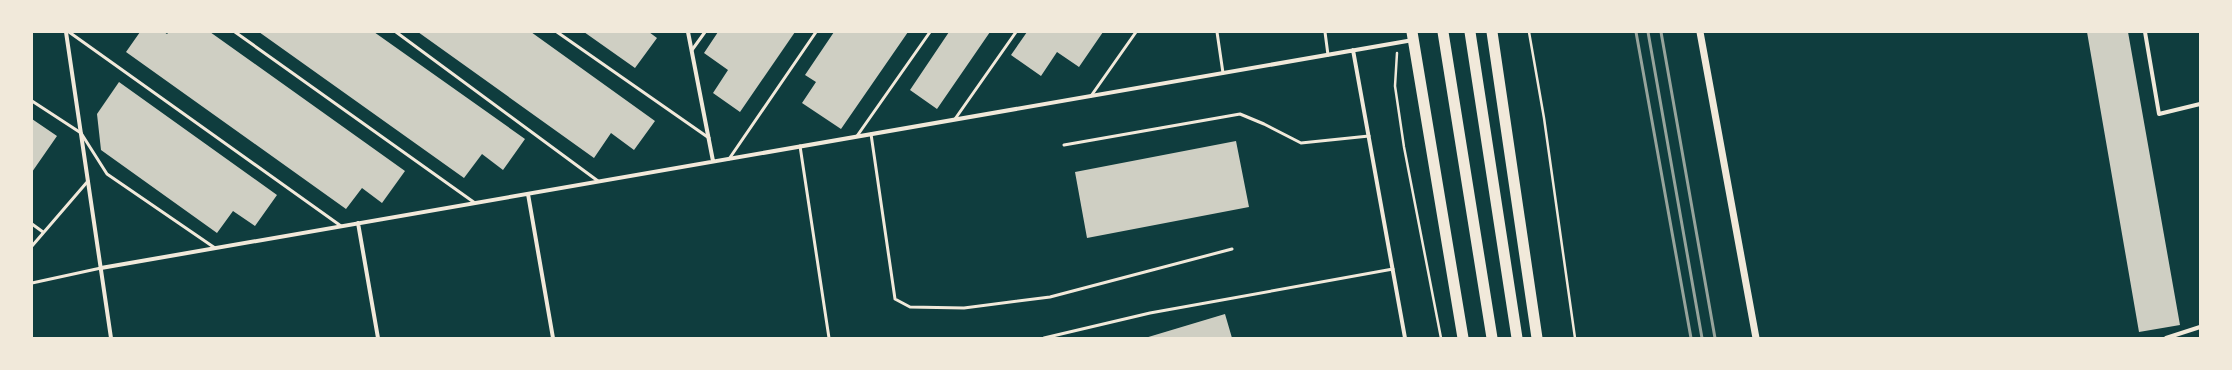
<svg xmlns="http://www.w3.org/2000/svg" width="2232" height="370" viewBox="0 0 2232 370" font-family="'Golos Text',sans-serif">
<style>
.building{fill:#cfcfc3}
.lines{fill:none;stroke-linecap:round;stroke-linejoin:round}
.path{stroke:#f1e9da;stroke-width:2.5}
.service{stroke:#f1e9da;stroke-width:3}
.minor{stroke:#f1e9da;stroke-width:4}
.tertiary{stroke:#f1e9da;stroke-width:7}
.trunk{stroke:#f1e9da;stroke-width:11}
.rail{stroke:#97a49c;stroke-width:3}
</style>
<rect width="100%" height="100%" fill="#0f3d3e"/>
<path class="building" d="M 140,32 L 164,32 L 167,34 L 169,32 L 210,32 L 405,171 L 382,203 L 362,188 L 346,209 L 126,52 Z
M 259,32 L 374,32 L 525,139 L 503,170 L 482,154 L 464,178 Z
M 418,32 L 531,32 L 655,121 L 634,150 L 611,133 L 594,158 Z
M 584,32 L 649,32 L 657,38 L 635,68 Z
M 718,32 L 795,32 L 740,112 L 713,93 L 728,70 L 704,53 Z
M 834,32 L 908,32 L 841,129 L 802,103 L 816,82 L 805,75 Z
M 949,32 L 990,32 L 937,109 L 910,90 Z
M 1027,32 L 1103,32 L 1079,67 L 1057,52 L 1041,76 L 1011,55 Z
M 2087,32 L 2128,32 L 2180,325 L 2139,332 Z
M 119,82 L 277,195 L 255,226 L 233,211 L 217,233 L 101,150 L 97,114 Z
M 32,119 L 57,136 L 32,172 Z
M 1236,141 L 1249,207 L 1087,238 L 1075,172 Z
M 1225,314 L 1232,338 L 1145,338 Z"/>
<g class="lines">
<path class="path" d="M 1529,32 L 1544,118 L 1575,338
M 1397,53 L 1395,86 L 1404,147 L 1441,338"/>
<path class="service" d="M 69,32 L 341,226
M 235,32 L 475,203
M 396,32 L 598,181
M 557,32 L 709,138
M 1217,32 L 1223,73
M 1325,32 L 1328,55
M 692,50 L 705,32
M 1091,96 L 1136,32
M 32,101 L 81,133 L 107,174 L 215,248
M 955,119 L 1016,32
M 871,134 L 895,299 L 910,307 L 964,308 L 1050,297 L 1232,249
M 857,136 L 930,32
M 1064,145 L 1240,114 L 1264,124 L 1301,143 L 1369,136
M 800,146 L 829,338
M 729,159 L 816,32
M 32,224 L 43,232
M 32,246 L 88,181
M 32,283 L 101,268
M 1044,338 L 1150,313 L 1393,269"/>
<path class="minor" d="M 66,32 L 111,338
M 688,32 L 713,161
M 2145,32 L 2159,114 L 2200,104
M 1353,50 L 1405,338
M 528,194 L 553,338
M 358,223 L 378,338
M 101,268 L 1413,40
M 2166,338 L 2200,327"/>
<path class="tertiary" d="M 1700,32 L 1756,338"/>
<path class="trunk" d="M 1412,32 L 1463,338
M 1443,32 L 1492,338
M 1470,32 L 1517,338
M 1492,32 L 1537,338"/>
<path class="rail" d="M 1636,32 L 1691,338
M 1648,32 L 1702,338
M 1661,32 L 1715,338"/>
</g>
<rect width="2232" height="370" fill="none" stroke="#f1e9da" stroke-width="66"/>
</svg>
